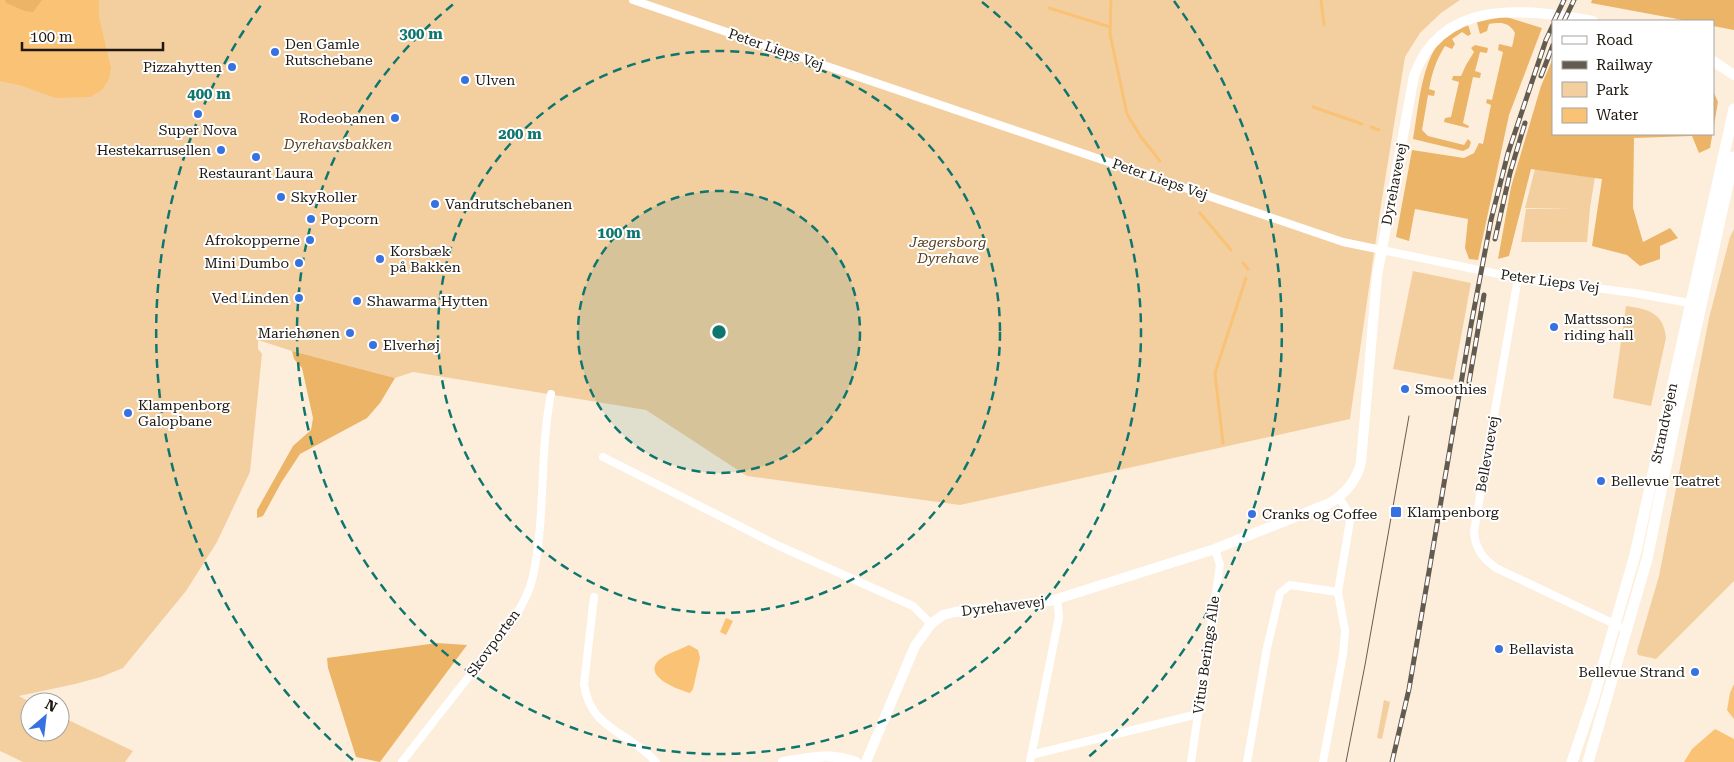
<svg xmlns="http://www.w3.org/2000/svg" width="1734" height="762" viewBox="0 0 1734 762" font-family="'Roboto Serif',serif">
<style>
.green{fill:#f3cfa0}
.forest{fill:#ebb467}
.water{fill:#f9c275}
.lines{fill:none;stroke-linecap:round;stroke-linejoin:round}
.stream{stroke:#f9c275;stroke-width:3}
.minor{stroke:#fff;stroke-width:8}
.tertiary{stroke:#fff;stroke-width:10}
.secondary{stroke:#fff;stroke-width:11}
.tram{stroke:#645b50;stroke-width:1}
.rail-casing{stroke:#645b50;stroke-width:5}
.rail{stroke:#fff;stroke-width:3;stroke-dasharray:9;stroke-linecap:butt}
.ring{fill:none;stroke:#0f766e;stroke-width:2.5;stroke-dasharray:9 6}
.poi-dot{fill:#3772e1;stroke:#fff;stroke-width:2}
.labels{text-anchor:middle;dominant-baseline:central;stroke-width:4;stroke-linejoin:round;paint-order:stroke}
.poi-label{font-size:14px;fill:#1e1810;stroke:#fff;text-anchor:start}
.street-label{font-size:14px;fill:#1e1810;stroke:#fff}
.park-label{font-size:14px;font-style:italic;fill:#56401f;stroke:#fff}
.centre{fill:#0f766e;stroke:#fff;stroke-width:2.5}
.ring-label{font-size:15px;text-anchor:middle;font-weight:bold;fill:#0f766e;stroke:#fff;stroke-width:4;stroke-linejoin:round;paint-order:stroke}
</style>
<rect width="100%" height="100%" fill="#fdeedb"/>
<path class="green" d="M 0,0 L 1460,0 L 1441,13 L 1420,33 L 1405,57 L 1381,205 L 1350,419 L 960,505 L 747,476 L 646,410 L 413,372 L 395,378 L 292,351 L 258,340 L 258,349 L 262,354 L 250,472 L 217,542 L 186,591 L 123,668 L 101,677 L 75,684 L 19,696 L 30,702 L 30,732 L 60,732 L 60,716 L 133,751 L 125,762 L 23,762 L 0,751 Z
M 1535,169 L 1595,177 L 1590,208 L 1587,242 L 1521,242 L 1526,209 L 1572,208 L 1525,208 Z
M 1734,229 L 1734,581 L 1656,659 L 1638,655 L 1637,651 L 1659,576 L 1709,318 L 1730,237 Z
M 1413,271 L 1471,283 L 1453,380 L 1393,369 Z
M 1626,306 C 1647,309 1664,312 1666,338 L 1651,406 L 1613,398 Z
M 1384,700 L 1390,702 L 1382,739 L 1377,738 Z"/>
<path class="forest" d="M 5,0 L 42,0 L 43,1 L 34,13 L 24,11 L 5,3 Z
M 1592,0 L 1734,0 L 1734,30 L 1713,26 L 1713,21 L 1688,21 L 1591,3 Z
M 1500,15 L 1542,28 L 1509,115 L 1478,260 L 1469,259 L 1465,248 L 1468,219 L 1415,209 L 1409,241 L 1396,237 L 1412,150 L 1464,158 L 1474,153 L 1479,143 L 1483,144 L 1491,105 L 1486,103 L 1487,99 L 1492,100 L 1503,52 L 1498,50 L 1499,44 L 1512,47 L 1515,33 C 1509,22 1501,22 1489,24 L 1487,31 L 1480,34 L 1476,19 Z
M 1467,22 L 1471,34 L 1468,36 L 1462,32 L 1452,39 L 1455,44 L 1452,49 L 1445,46 C 1436,60 1432,73 1429,89 L 1435,91 L 1434,96 L 1428,95 L 1422,130 L 1428,136 L 1464,145 L 1468,139 L 1471,142 L 1469,148 L 1463,151 L 1413,139 C 1419,106 1421,57 1447,33 C 1452,28 1461,25 1467,22 Z
M 1475,45 L 1488,48 L 1487,53 L 1480,52 L 1475,71 L 1481,73 L 1480,78 L 1473,77 L 1463,123 L 1469,126 L 1468,128 L 1444,122 L 1445,118 L 1451,117 L 1459,82 L 1452,80 L 1453,76 L 1461,76 L 1466,65 L 1474,52 L 1471,48 Z
M 1553,58 L 1553,134 L 1713,134 L 1713,91 L 1718,102 L 1710,148 L 1699,153 L 1692,136 L 1634,138 L 1633,208 L 1643,242 L 1670,228 L 1678,238 L 1660,246 L 1660,259 L 1640,266 L 1627,255 L 1592,246 L 1602,179 L 1531,169 L 1509,256 L 1498,259 L 1511,187 L 1541,86 Z
M 292,351 L 395,378 L 380,403 L 367,418 L 300,454 L 281,483 L 263,516 L 257,518 L 257,510 L 293,446 L 311,430 L 313,418 L 302,368 L 294,359 Z
M 437,643 L 467,645 L 380,762 L 356,757 L 328,668 L 327,658 Z"/>
<path class="water" d="M 0,0 L 5,0 L 6,3 L 24,11 L 33,12 L 42,0 L 99,0 L 99,17 L 111,68 L 109,79 L 102,90 L 90,97 L 56,98 L 19,85 L 0,81 Z
M 726,618 L 733,621 L 726,635 L 720,632 Z
M 689,645 L 698,650 L 700,658 L 693,689 L 690,693 C 679,690 643,677 658,661 C 663,655 682,649 689,645 Z
M 1734,684 L 1734,719 L 1727,710 L 1730,693 Z
M 1715,729 L 1734,739 L 1734,762 L 1684,762 L 1692,749 Z"/>
<g class="lines">
<path class="stream" d="M 1111,0 L 1110,34 L 1127,114 L 1141,137 L 1160,161
M 1321,0 L 1324,25
M 1049,8 L 1110,27
M 1313,107 L 1362,124
M 1371,127 L 1379,130
M 1200,213 L 1231,250
M 1243,263 L 1248,269
M 1223,443 L 1215,373 L 1246,278"/>
<path class="minor" d="M 633,0 L 1343,242 L 1518,278 L 1634,293 L 1695,304
M 1518,278 L 1474,531 C 1475,548 1482,558 1496,568 L 1627,630
M 603,457 L 779,546 L 913,606 L 931,624
M 594,597 L 584,684 C 590,730 630,732 656,762
M 1031,755 L 1198,714
M 402,762 C 426,731 450,700 475,669 C 495,643 526,610 533,576 C 546,517 539,454 551,394
M 1030,762 L 1059,617 L 1057,599
M 1191,762 L 1220,565 L 1215,549
M 1247,762 L 1267,648 L 1280,593 L 1290,585 L 1338,592
M 1323,762 L 1343,654 L 1345,631 L 1338,592 L 1350,521 L 1349,513 L 1339,498"/>
<path class="tertiary" d="M 1713,61 L 1734,75
M 783,762 C 809,758 830,752 856,762
M 866,762 L 915,646 L 931,624 L 943,615 L 955,612 L 1038,603 L 1057,599 L 1215,549 L 1330,503 C 1346,493 1357,481 1361,462 L 1377,276 L 1414,76 C 1441,0 1521,7 1593,21"/>
<path class="secondary" d="M 1572,762 L 1593,700 L 1635,555 L 1734,109
M 1588,762 L 1647,559 L 1676,418 L 1734,157"/>
<path class="tram" d="M 1346,762 L 1365,665 L 1409,416"/>
<g class="rail-casing">
<path id="rail" d="M 1554,21 L 1564,0
M 1564,21 L 1574,0
M 1541,76 L 1553,45
M 1495,239 L 1510,173 L 1525,123
M 1469,382 L 1484,295
M 1392,762 L 1409,689 L 1471,325 L 1491,220 L 1508,153 L 1546,40 L 1553,25"/>
</g>
<use href="#rail" class="rail"/>
</g>
<circle cx="719" cy="332" r="141" fill="#0f766e" fill-opacity=".12"/>
<g class="ring">
<circle cx="719" cy="332" r="141"/>
<circle cx="719" cy="332" r="281"/>
<path d="M982 2A422 422 0 1 1 456 2"/>
<path d="M353 760A563 563 0 0 1 264 1M1174 1A563 563 0 0 1 1085 760"/>
</g>
<g class="poi-dot">
<circle cx="275" cy="52" r="5"/>
<circle cx="232" cy="67" r="5"/>
<circle cx="465" cy="80" r="5"/>
<circle cx="198" cy="114" r="5"/>
<circle cx="395" cy="118" r="5"/>
<circle cx="221" cy="150" r="5"/>
<circle cx="256" cy="157" r="5"/>
<circle cx="281" cy="197" r="5"/>
<circle cx="435" cy="204" r="5"/>
<circle cx="311" cy="219" r="5"/>
<circle cx="310" cy="240" r="5"/>
<circle cx="380" cy="259" r="5"/>
<circle cx="299" cy="263" r="5"/>
<circle cx="299" cy="298" r="5"/>
<circle cx="357" cy="301" r="5"/>
<circle cx="1554" cy="327" r="5"/>
<circle cx="350" cy="333" r="5"/>
<circle cx="373" cy="345" r="5"/>
<circle cx="1405" cy="389" r="5"/>
<circle cx="128" cy="413" r="5"/>
<circle cx="1601" cy="481" r="5"/>
<rect x="1390" y="506" width="12" height="12" rx="2.5"/>
<circle cx="1252" cy="514" r="5"/>
<circle cx="1499" cy="649" r="5"/>
<circle cx="1695" cy="672" r="5"/>
</g>
<g class="labels">
<g class="poi-label">
<text x="285" y="44">Den Gamle<tspan x="285" dy="16">Rutschebane</tspan></text>
<text x="222" y="67" text-anchor="end">Pizzahytten</text>
<text x="475" y="80">Ulven</text>
<text x="385" y="118" text-anchor="end">Rodeobanen</text>
<text x="198" y="130" text-anchor="middle">Super Nova</text>
<text x="211" y="150" text-anchor="end">Hestekarrusellen</text>
<text x="256" y="173" text-anchor="middle">Restaurant Laura</text>
<text x="291" y="197">SkyRoller</text>
<text x="445" y="204">Vandrutschebanen</text>
<text x="321" y="219">Popcorn</text>
<text x="300" y="240" text-anchor="end">Afrokopperne</text>
<text x="390" y="251">Korsbæk<tspan x="390" dy="16">på Bakken</tspan></text>
<text x="289" y="263" text-anchor="end">Mini Dumbo</text>
<text x="289" y="298" text-anchor="end">Ved Linden</text>
<text x="367" y="301">Shawarma Hytten</text>
<text x="1564" y="319">Mattssons<tspan x="1564" dy="16">riding hall</tspan></text>
<text x="340" y="333" text-anchor="end">Mariehønen</text>
<text x="383" y="345">Elverhøj</text>
<text x="1415" y="389">Smoothies</text>
<text x="138" y="405">Klampenborg<tspan x="138" dy="16">Galopbane</tspan></text>
<text x="1611" y="481">Bellevue Teatret</text>
<text x="1407" y="512">Klampenborg</text>
<text x="1262" y="514">Cranks og Coffee</text>
<text x="1509" y="649">Bellavista</text>
<text x="1685" y="672" text-anchor="end">Bellevue Strand</text>
</g>
<g class="street-label">
<text transform="translate(776 49) rotate(19)">Peter Lieps Vej</text>
<text transform="translate(1160 179) rotate(19)">Peter Lieps Vej</text>
<text transform="translate(1394 184) rotate(-79)">Dyrehavevej</text>
<text transform="translate(1550 281) rotate(8)">Peter Lieps Vej</text>
<text transform="translate(1664 423) rotate(-78)">Strandvejen</text>
<text transform="translate(1487 454) rotate(-80)">Bellevuevej</text>
<text transform="translate(1003 606) rotate(-7)">Dyrehavevej</text>
<text transform="translate(493 643) rotate(-54)">Skovporten</text>
<text transform="translate(1206 655) rotate(-82)">Vitus Berings Alle</text>
</g>
<g class="park-label">
<text x="338" y="144">Dyrehavsbakken</text>
<text x="948" y="242">Jægersborg<tspan x="948" dy="16">Dyrehave</tspan></text>
</g>
</g>
<circle cx="719" cy="332" r="8" class="centre"/>
<g class="ring-label">
<text x="421" y="39">300 m</text>
<text x="209" y="99">400 m</text>
<text x="520" y="139">200 m</text>
<text x="619" y="238">100 m</text>
</g>
<rect x="1552" y="20" width="162" height="115" fill="#ffffff" stroke="#a5a39f"/>
<rect x="1562" y="36" width="25" height="8" fill="#ffffff" stroke="#a5a39f"/>
<text x="1596" y="45" font-size="15" fill="#1e1810">Road</text>
<rect x="1562" y="61" width="25" height="8" fill="#645b50" stroke="#a5a39f"/>
<text x="1596" y="70" font-size="15" fill="#1e1810">Railway</text>
<rect x="1562" y="82" width="25" height="15" fill="#f3cfa0" stroke="#a5a39f"/>
<text x="1596" y="95" font-size="15" fill="#1e1810">Park</text>
<rect x="1562" y="108" width="25" height="15" fill="#f9c275" stroke="#a5a39f"/>
<text x="1596" y="120" font-size="15" fill="#1e1810">Water</text>
<g transform="translate(45 717) rotate(28)"><circle r="24" fill="#ffffff" stroke="#a5a39f"/>
<path d="M0-4L9 19L0 12L-9 19Z" fill="#3772e1"/>
<text y="-8" font-size="14" font-weight="bold" text-anchor="middle" fill="#1e1810">N</text>
</g>
<path d="M22 42v8h141v-8" fill="none" stroke="#1e1810" stroke-width="2.5"/>
<text x="30" y="42" font-size="15" fill="#1e1810" stroke="#ffffff" stroke-width="4" paint-order="stroke">100 m</text>
</svg>
